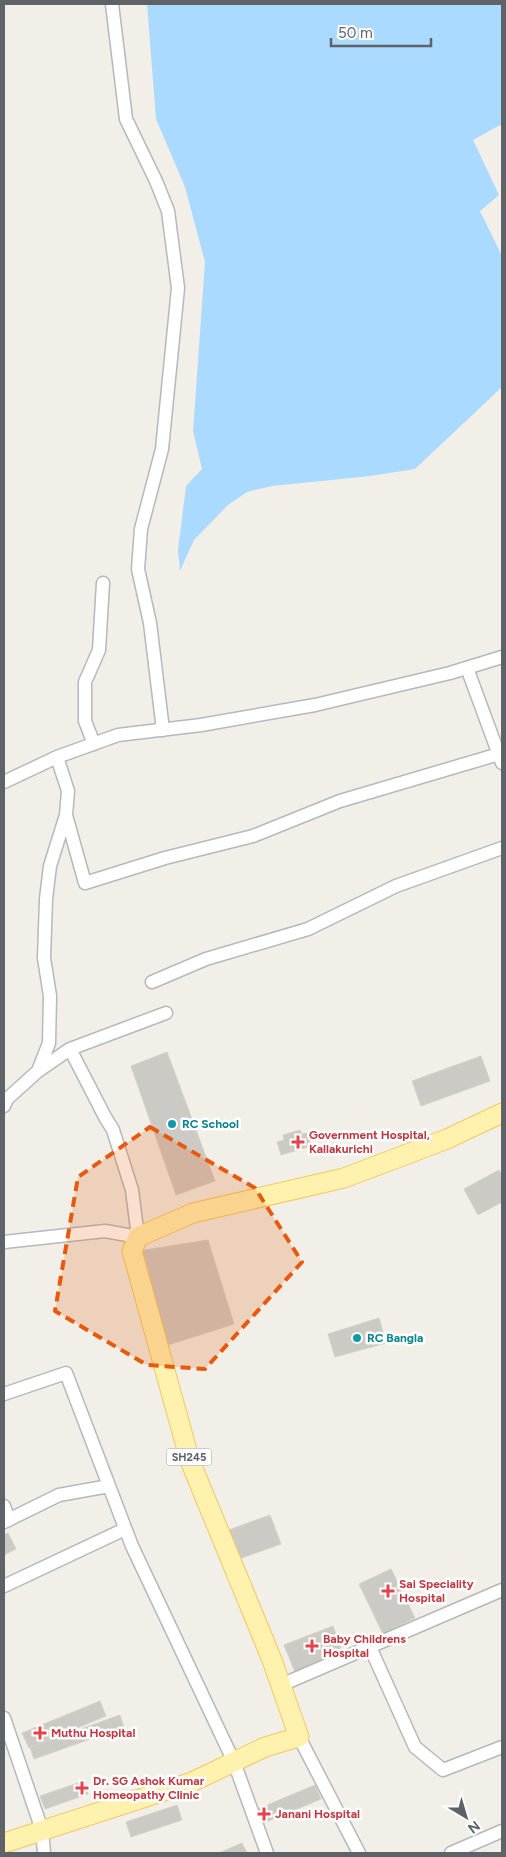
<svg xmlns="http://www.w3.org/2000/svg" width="506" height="1857" viewBox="0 0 506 1857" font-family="Figtree,sans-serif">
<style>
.water{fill:#aadaff}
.building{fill:#cccac5;stroke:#d6d1c6}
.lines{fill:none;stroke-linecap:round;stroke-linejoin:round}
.minor-casing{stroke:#b5b8bc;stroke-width:15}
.primary-casing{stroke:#f2c960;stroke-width:21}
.minor{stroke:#fff;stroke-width:12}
.primary{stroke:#fff2af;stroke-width:19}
.marked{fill:#e8590c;fill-opacity:0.2;stroke:#e8590c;stroke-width:4;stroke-dasharray:10 6;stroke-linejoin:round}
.culture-dot{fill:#0f9aa8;stroke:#fff;stroke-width:2}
.health-dot{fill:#e0444e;stroke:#fff;stroke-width:2}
.labels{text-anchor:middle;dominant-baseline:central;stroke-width:5;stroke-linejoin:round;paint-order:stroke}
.shield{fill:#fff;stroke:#8f9295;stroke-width:1}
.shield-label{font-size:11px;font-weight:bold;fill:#5f6368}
.culture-label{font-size:12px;font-weight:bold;fill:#0d838f;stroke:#fff;text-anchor:start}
.health-label{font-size:12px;font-weight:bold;fill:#be3a42;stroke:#fff;text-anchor:start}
</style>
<rect width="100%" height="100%" fill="#f1efe8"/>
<path class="water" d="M 147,4 L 502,4 L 502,124 L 473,140 L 499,195 L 480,211 L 502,256 L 502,387 L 415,469 L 370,476 L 272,486 L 247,492 L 228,505 L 194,540 L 180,571 L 178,550 L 186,486 L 202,469 L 193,431 L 205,262 L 185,187 L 156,119 Z"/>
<path class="building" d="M 167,1052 L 215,1181 L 176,1195 L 131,1066 Z
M 481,1056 L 490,1081 L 421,1106 L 412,1081 Z
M 300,1130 L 302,1134 L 307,1133 L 311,1146 L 281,1155 L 277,1142 L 284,1140 L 283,1135 Z
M 499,1170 L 502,1176 L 502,1202 L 478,1215 L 464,1189 Z
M 208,1240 L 234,1324 L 168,1345 L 138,1251 Z
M 379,1318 L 386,1343 L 335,1357 L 328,1334 Z
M 270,1515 L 281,1544 L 236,1560 L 226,1531 Z
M 8,1533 L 16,1549 L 4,1555 L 4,1535 Z
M 391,1569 L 415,1618 L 383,1634 L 359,1584 Z
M 333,1626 L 343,1654 L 295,1672 L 284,1645 Z
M 100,1701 L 106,1716 L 29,1748 L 22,1733 Z
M 120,1715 L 124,1727 L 34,1759 L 30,1747 Z
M 84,1781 L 88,1794 L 45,1809 L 40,1796 Z
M 315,1785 L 321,1799 L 252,1828 L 246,1814 Z
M 177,1805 L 182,1820 L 131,1837 L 126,1822 Z
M 242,1843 L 247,1853 L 219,1853 Z"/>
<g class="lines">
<g class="minor-casing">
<path id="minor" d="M 112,4 L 126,119 L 156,181 L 168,211 L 178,288 L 162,449 L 141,529 L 138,569 L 150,623 L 163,730
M 467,668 L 502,763
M 94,744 L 85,721 L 85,682 L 99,650 L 103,583
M 4,782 L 57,757 L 118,735 L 201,725 L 315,705 L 450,673 L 502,657
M 66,815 L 85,883 L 165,858 L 253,836 L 340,801 L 499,754
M 152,982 L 206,959 L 308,929 L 396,886 L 502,848
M 38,1071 L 70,1049 L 166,1013
M 4,1106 L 7,1099 L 38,1071 L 49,1043 L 50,996 L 44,958 L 46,899 L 50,866 L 66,815 L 68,791 L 57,757
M 4,1242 L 105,1231 L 138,1237 L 132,1190 L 113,1130 L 105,1117 L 70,1049
M 4,1394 L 66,1373 L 132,1546 L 234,1762 L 267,1853
M 4,1506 L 9,1520
M 4,1522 L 59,1495 L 109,1486
M 4,1586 L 125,1529
M 370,1647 L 415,1747 L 443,1770 L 502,1747
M 281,1685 L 502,1590
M 4,1718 L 42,1830 L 44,1853
M 299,1737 L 359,1853
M 451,1853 L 502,1831"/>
</g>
<g class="primary-casing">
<path id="primary" d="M 4,1843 L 192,1782 L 265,1747 L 299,1737 L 272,1660 L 190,1461 L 132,1251 L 138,1237 L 193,1213 L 344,1178 L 447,1139 L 502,1113"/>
</g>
<use href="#minor" class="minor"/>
<use href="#primary" class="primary"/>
</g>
<path class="marked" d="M 150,1127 L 255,1188 L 302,1262 L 205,1369 L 147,1365 L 55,1311 L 78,1177 Z"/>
<g class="culture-dot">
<circle cx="172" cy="1124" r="5"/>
<circle cx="357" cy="1338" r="5"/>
</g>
<g class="health-dot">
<path d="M295.5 1134.5h5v5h5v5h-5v5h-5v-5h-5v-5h5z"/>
<path d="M385.5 1583.5h5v5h5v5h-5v5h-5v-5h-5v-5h5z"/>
<path d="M309.5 1638.5h5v5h5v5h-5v5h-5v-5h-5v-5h5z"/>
<path d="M37.5 1725.5h5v5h5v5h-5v5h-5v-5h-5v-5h5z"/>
<path d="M79.5 1780.5h5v5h5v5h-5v5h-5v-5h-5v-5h5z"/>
<path d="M261.5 1806.5h5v5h5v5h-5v5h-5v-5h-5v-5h5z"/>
</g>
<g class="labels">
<rect class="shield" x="166.5" y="1448.5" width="45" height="17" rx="4"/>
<g class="shield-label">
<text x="189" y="1457">SH245</text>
</g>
<g class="culture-label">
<text x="182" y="1124">RC School</text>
<text x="367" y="1338">RC Bangla</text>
</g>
<g class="health-label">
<text x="309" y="1135">Government Hospital,<tspan x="309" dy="14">Kallakurichi</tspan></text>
<text x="399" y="1584">Sai Speciality<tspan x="399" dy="14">Hospital</tspan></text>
<text x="323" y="1639">Baby Childrens<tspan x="323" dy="14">Hospital</tspan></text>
<text x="51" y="1733">Muthu Hospital</text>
<text x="93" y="1781">Dr. SG Ashok Kumar<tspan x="93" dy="14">Homeopathy Clinic</tspan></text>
<text x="275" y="1814">Janani Hospital</text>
</g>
</g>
<rect width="506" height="1857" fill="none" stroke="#5f6368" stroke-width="10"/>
<g transform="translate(466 1817) rotate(142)" stroke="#ffffff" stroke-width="4" paint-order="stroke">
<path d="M0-4L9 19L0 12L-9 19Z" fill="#5f6368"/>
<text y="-8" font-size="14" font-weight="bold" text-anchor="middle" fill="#5f6368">N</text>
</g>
<path d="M331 38v8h100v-8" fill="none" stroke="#5f6368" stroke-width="2.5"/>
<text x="338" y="38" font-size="15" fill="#5f6368" stroke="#ffffff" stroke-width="4" paint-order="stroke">50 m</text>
</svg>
